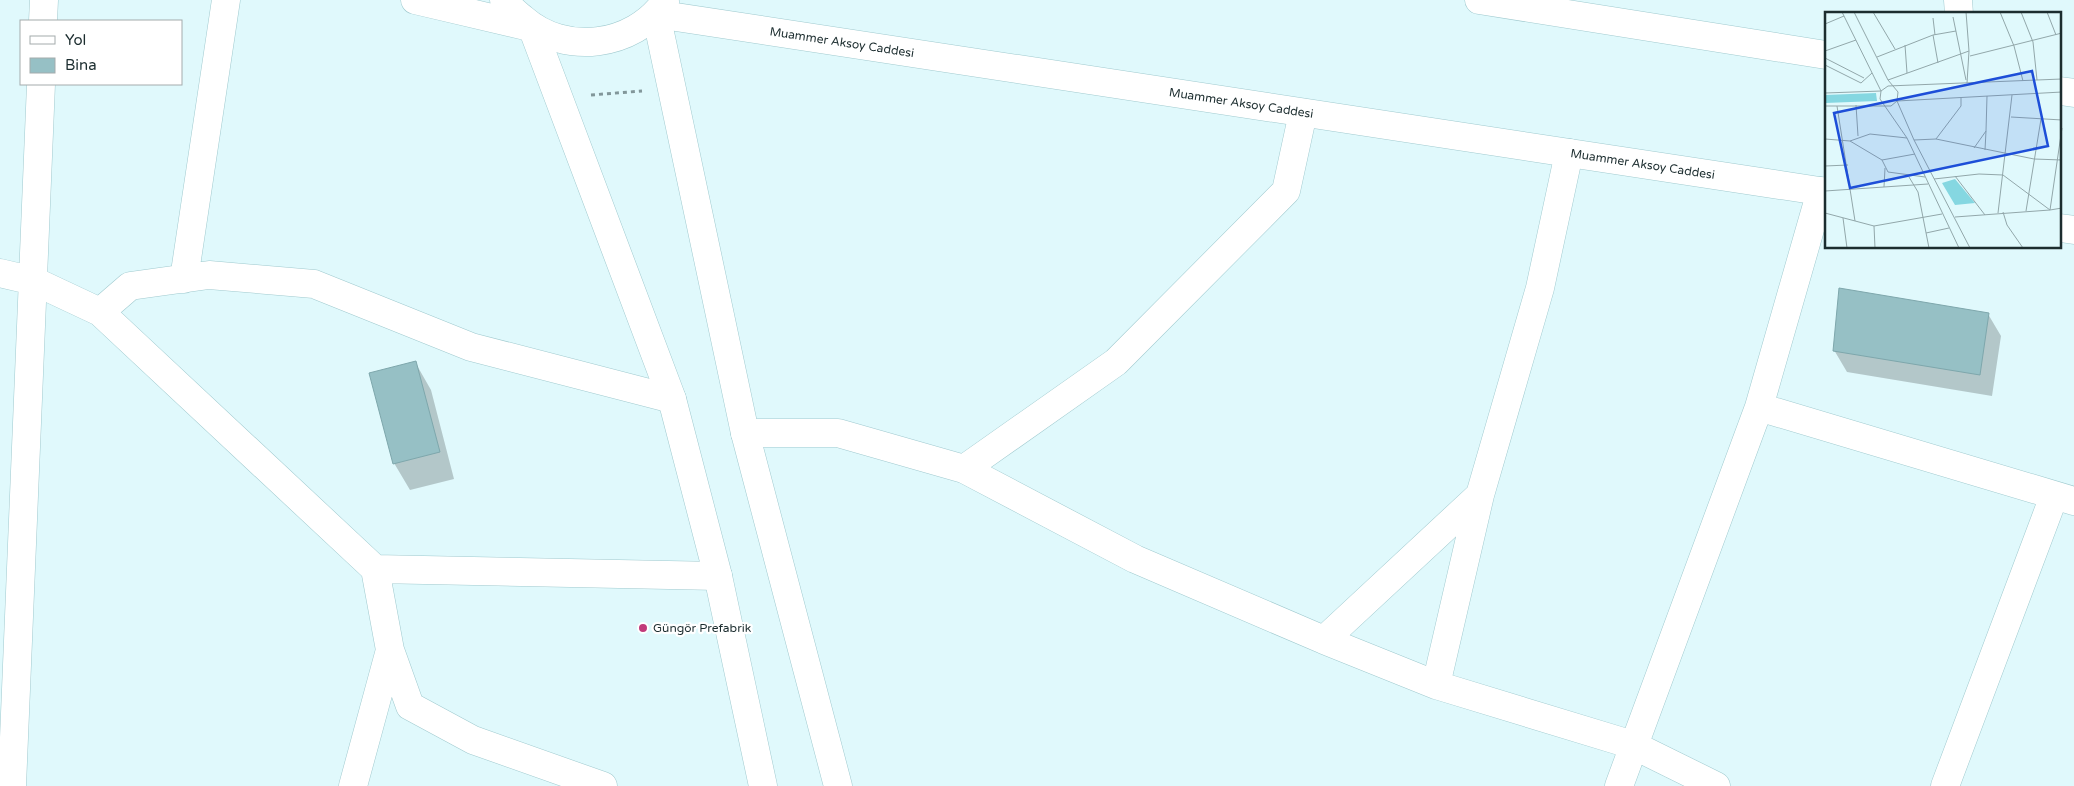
<svg xmlns="http://www.w3.org/2000/svg" width="2074" height="786" viewBox="0 0 2074 786" font-family="'Varela Round',sans-serif">
<style>
.shadow{fill:#0003}
.building{fill:#96c0c5;stroke:#7ea7ac}
.lines{fill:none;stroke-linecap:round;stroke-linejoin:round}
.minor-casing{stroke:#a0cacf;stroke-width:29}
.major-casing{stroke:#a0cacf;stroke-width:29}
.path{stroke:#82979a;stroke-width:3;stroke-dasharray:4 4;stroke-linecap:butt}
.minor{stroke:#fff;stroke-width:28}
.major{stroke:#fff;stroke-width:28}
.poi-dot{fill:#c13a7a;stroke:#fff;stroke-width:2}
.labels{text-anchor:middle;dominant-baseline:central;stroke-width:4.5;stroke-linejoin:round;paint-order:stroke}
.street-label{font-size:12px;fill:#1c2d2f;stroke:#fff}
.poi-label{font-size:12px;fill:#1c2d2f;stroke:#fff;text-anchor:start}
.inset-road{fill:none;stroke:#92a7aa;stroke-width:1}
.view{fill:#1d4ed8;fill-opacity:0.15;stroke:#1d4ed8;stroke-width:2.5}
.inset-edge{fill:none;stroke:#1c2d2f;stroke-width:2.5}
</style>
<rect width="100%" height="100%" fill="#e0f9fc"/>
<path class="shadow" d="M 1988,314 L 2001,336 L 1992,396 L 1847,372 L 1834,350 Z
M 415,362 L 431,390 L 454,479 L 410,490 L 394,463 Z"/>
<path class="building" d="M 1839,288 L 1989,313 L 1980,375 L 1833,351 Z
M 416,361 L 440,452 L 393,464 L 369,373 Z"/>
<g class="lines">
<g class="minor-casing">
<path id="minor" d="M 1958,0 L 1959,14
M 43,21 L 44,0
M 0,273 L 34,281 L 100,312 L 375,569 L 390,650 L 410,706 L 473,740 L 603,786
M 184,279 L 226,0
M 100,312 L 130,286 L 209,275 L 314,284 L 471,347 L 672,399
M 1759,407 L 2074,501
M 745,433 L 838,433 L 964,469 L 1135,559 L 1324,640 L 1436,685 L 1633,745 L 1716,786
M 964,469 L 1116,362 L 1286,191 L 1303,113
M 375,569 L 718,576
M 1324,640 L 1480,495 L 1540,288 L 1569,153
M 1436,685 L 1480,495
M 12,786 L 41,84
M 353,786 L 390,650
M 1619,786 L 1759,407 L 1821,191
M 1945,786 L 2054,496"/>
</g>
<g class="major-casing">
<g id="major">
<path d="M 415,0 L 530,27"/>
<path d="M 504,0 C 509,8 516,13 523,19 C 565,56 633,47 665,2"/>
<path d="M 1479,0 L 1826,55"/>
<path id="s1" d="M 656,14 L 1826,192"/>
<path d="M 656,14 L 745,433 L 838,786"/>
<path d="M 532,27 L 672,399 L 718,576 L 763,786"/>
<path d="M 2060,91 L 2074,93"/>
<path d="M 2060,228 L 2074,230"/>
</g>
</g>
<path class="path" d="M 591,95 L 642,91"/>
<use href="#minor" class="minor"/>
<use href="#major" class="major"/>
</g>
<circle class="poi-dot" cx="643" cy="628" r="5"/>
<g class="labels">
<g class="street-label">
<text stroke="none"><textPath href="#s1" startOffset="188">Muammer Aksoy Caddesi</textPath></text>
<text stroke="none"><textPath href="#s1" startOffset="592">Muammer Aksoy Caddesi</textPath></text>
<text stroke="none"><textPath href="#s1" startOffset="998">Muammer Aksoy Caddesi</textPath></text>
</g>
<g class="poi-label">
<text x="653" y="628">Güngör Prefabrik</text>
</g>
</g>
<g transform="translate(1825 12)">
<rect width="236" height="236" fill="#e0f9fc"/>
<path d="M 51,81 L 52,89 L 0,91 L 0,83 ZM 130,167 L 150,191 L 130,193 L 117,171 Z" fill="#85d7e1"/>
<path class="inset-road" d="M 17,0 L 56,79 L 55,87 L 82,126 L 134,236M 29,0 L 63,68 L 73,80 L 72,89 L 89,128 L 145,236M 48,0 L 70,37M 141,0 L 144,39M 175,0 L 189,34 L 198,69M 196,0 L 208,30 L 212,68M 222,0 L 231,23M 128,5 L 141,68M 108,6 L 110,23M 0,12 L 19,4M 108,23 L 131,19M 80,33 L 82,61M 0,39 L 31,28M 145,44 L 237,21M 52,45 L 108,23 L 113,51M 0,46 L 39,66M 0,53 L 36,71 L 47,61M 63,68 L 144,39 L 142,71M 56,79 L 63,74 L 237,67M 0,81 L 56,79M 72,89 L 237,80M 31,93 L 33,124M 0,94 L 66,94 L 72,89M 12,94 L 30,209M 186,105 L 237,108M 0,127 L 25,129 L 57,148 L 63,160 L 100,165M 111,127 L 136,94 L 136,86M 89,128 L 111,127 L 209,147 L 237,148M 25,129 L 45,122 L 82,126M 149,136 L 161,119 L 162,84M 160,138 L 161,119M 57,148 L 90,142M 0,154 L 23,153M 130,164 L 160,203M 84,165 L 93,180 L 104,236M 109,167 L 154,162 L 178,163 L 225,198 L 237,196M 59,175 L 60,156M 0,179 L 103,172M 201,199 L 216,107M 178,200 L 182,213 L 198,236M 0,201 L 49,214M 173,201 L 187,83M 130,205 L 225,198 L 237,116M 18,206 L 22,236M 101,221 L 124,216M 50,236 L 49,214 L 117,202"/>
<path class="view" d="M 207,59 L 223,134 L 25,176 L 9,101 Z"/>
<rect width="236" height="236" class="inset-edge"/>
</g>
<rect x="20" y="20" width="162" height="65" fill="#ffffff" stroke="#a4abac"/>
<rect x="30" y="36" width="25" height="8" fill="#ffffff" stroke="#a4abac"/>
<text x="65" y="45" font-size="15" fill="#1c2d2f">Yol</text>
<rect x="30" y="58" width="25" height="15" fill="#96c0c5" stroke="#a4abac"/>
<text x="65" y="70" font-size="15" fill="#1c2d2f">Bina</text>
</svg>
